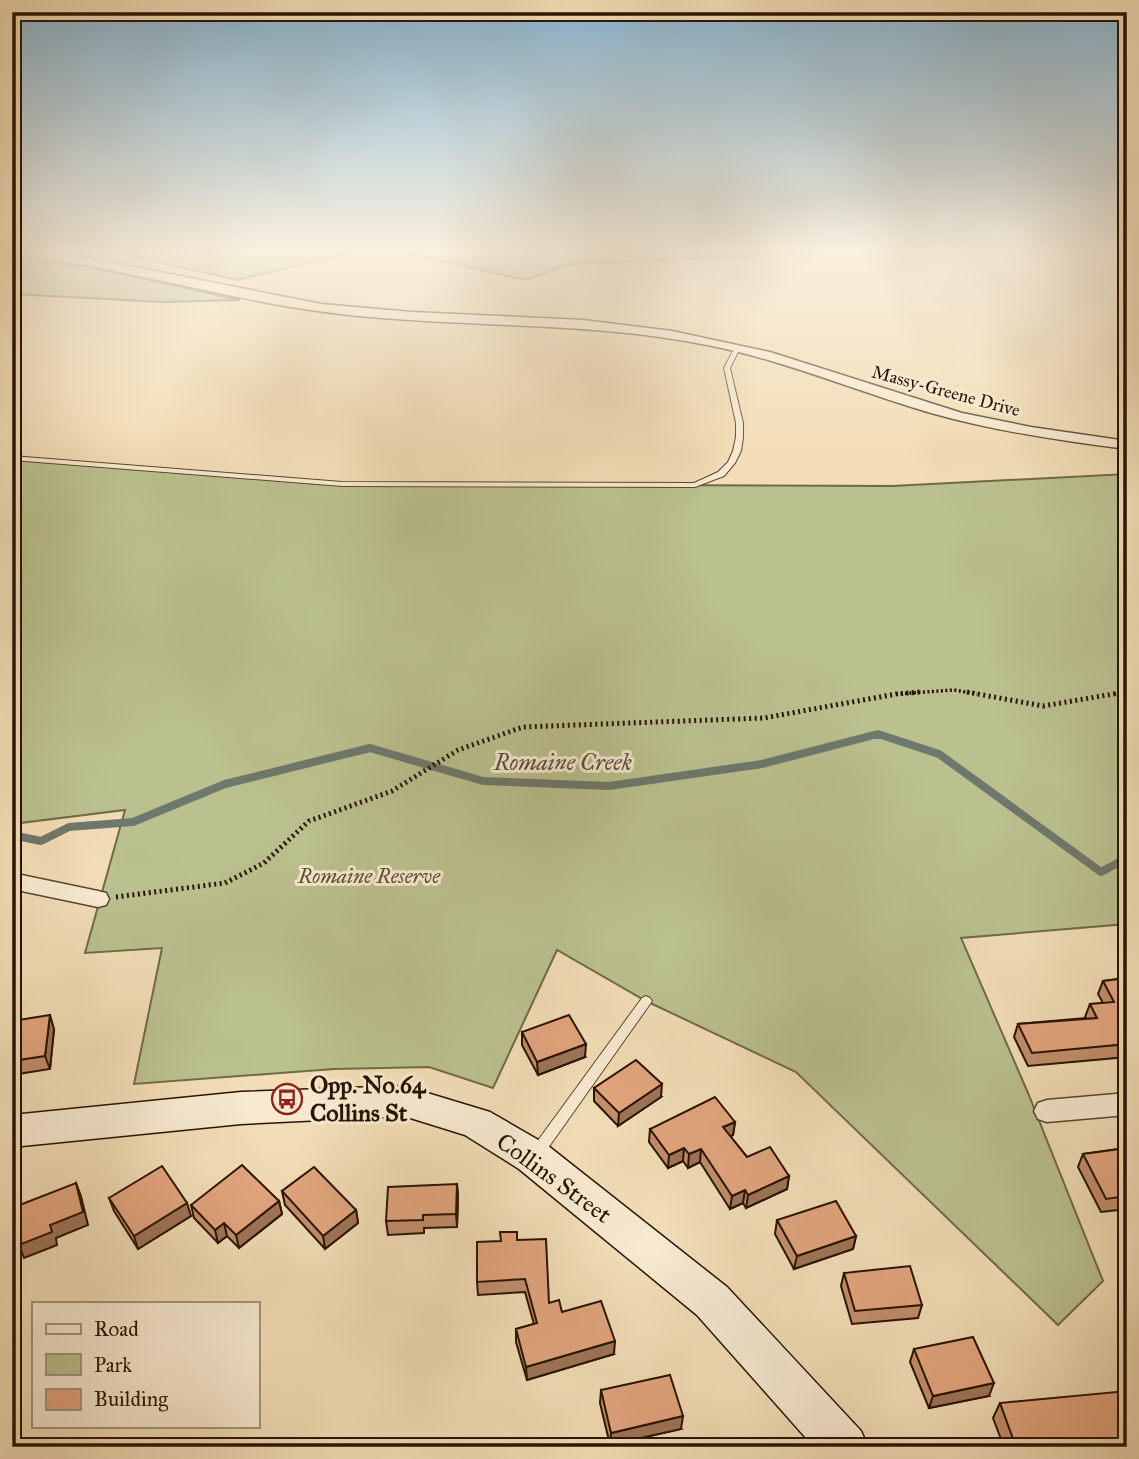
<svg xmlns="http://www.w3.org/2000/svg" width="1139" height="1459" viewBox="0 0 1139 1459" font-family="'IM FELL Great Primer',serif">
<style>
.green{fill:#bac18e;stroke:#716a48;stroke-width:2}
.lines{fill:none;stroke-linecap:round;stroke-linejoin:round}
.stream{stroke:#6e786c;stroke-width:8}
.lane-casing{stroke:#5a462f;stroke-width:2}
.street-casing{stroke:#5a462f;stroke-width:3}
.secondary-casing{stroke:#281302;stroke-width:3}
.path-far1{stroke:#281302;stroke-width:3.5;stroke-dasharray:2 2.5;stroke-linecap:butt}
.path{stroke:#281302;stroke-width:5;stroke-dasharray:2 3.5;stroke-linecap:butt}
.lane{fill:#f7e9d0;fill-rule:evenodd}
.street{fill:#f7e9d0;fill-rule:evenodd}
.secondary{fill:#f7e9d0;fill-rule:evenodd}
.wall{fill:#c28e6c;stroke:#281302;stroke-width:2}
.shaded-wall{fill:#9e7458;stroke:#281302;stroke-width:2}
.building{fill:#e2a57e;stroke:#281302;stroke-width:2}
.labels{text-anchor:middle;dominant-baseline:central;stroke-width:6;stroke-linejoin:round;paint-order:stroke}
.far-street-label{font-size:18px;fill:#281302;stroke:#f7e9d0}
.park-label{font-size:21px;font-style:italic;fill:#5b5033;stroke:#f7e9d0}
.water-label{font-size:23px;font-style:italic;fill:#514e40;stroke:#f7e9d0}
.near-poi-label{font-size:24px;font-weight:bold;fill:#281302;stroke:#f7e9d0;text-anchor:start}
.near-street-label{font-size:24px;fill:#281302;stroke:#f7e9d0}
</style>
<rect width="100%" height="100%" fill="#f2ddb6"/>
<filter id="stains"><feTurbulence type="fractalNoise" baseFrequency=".00286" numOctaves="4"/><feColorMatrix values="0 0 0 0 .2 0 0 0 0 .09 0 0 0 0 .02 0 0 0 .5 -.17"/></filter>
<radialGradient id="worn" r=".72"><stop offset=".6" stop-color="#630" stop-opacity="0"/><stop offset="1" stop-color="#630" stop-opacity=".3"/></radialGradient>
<path class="green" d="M 81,249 L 367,249 L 237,280 L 118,253 Z
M 386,249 L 739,249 L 747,257 L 570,264 L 526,280 Z
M 12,259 L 86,266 L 240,300 L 163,302 L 12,294 Z
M 12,458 L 342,484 L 892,486 L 1127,474 L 1127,924 L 961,938 L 1028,1093 L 1103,1281 L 1058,1325 L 796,1072 L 646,1001 L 557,950 L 493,1088 L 429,1067 L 334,1069 L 134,1084 L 162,948 L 85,953 L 125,810 L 12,824 Z"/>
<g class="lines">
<path class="stream" d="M 12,835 L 41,841 L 69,827 L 133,822 L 225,784 L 370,748 L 483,781 L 609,786 L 762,764 L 878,734 L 939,754 L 1101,872 L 1127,858"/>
<g class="lane-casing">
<path id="lane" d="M 735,347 L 740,348 L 730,368 L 743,423 L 743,437 L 741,451 L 735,463 L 724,476 L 695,487 L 342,486 L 12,460 L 12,456 L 342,482 L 694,483 L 718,472 L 728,462 L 733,451 L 736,437 L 736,423 L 724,368 Z
M 646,996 L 650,998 L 652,1001 L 650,1004 L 541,1158 L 536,1160 L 531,1158 L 529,1154 L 531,1150 L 642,998 Z"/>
</g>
<g class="street-casing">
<path id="street" d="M 12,249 L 90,258 L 321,304 L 412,312 L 583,320 L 672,331 L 770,352 L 962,413 L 1031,427 L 1127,441 L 1127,449 C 1061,441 995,431 931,413 C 856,391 784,360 707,345 C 588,321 469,328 349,315 C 235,303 126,267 12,254 Z
M 12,873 L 98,891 L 106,893 L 109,899 L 106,905 L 98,907 L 12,889 Z
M 1127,1093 L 1127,1115 L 1047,1122 L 1038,1119 L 1034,1111 L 1038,1103 L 1047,1100 Z"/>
</g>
<g class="secondary-casing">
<path id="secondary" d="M 404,1086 L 490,1112 L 547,1145 L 727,1287 L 861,1431 L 868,1447 L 814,1447 L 697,1315 L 519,1169 L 465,1135 L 404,1116 L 241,1124 L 12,1147 L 12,1115 L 241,1092 Z"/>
</g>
<path class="path-far1" d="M 896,694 L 954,690 L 977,694
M 1114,694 L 1127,692"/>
<path class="path" d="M 967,692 L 1043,706 L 1125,692
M 116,897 L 225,883 L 264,863 L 309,821 L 392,791 L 458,750 L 523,727 L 764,718 L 896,694 L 920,692"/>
<use href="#lane" class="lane"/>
<use href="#street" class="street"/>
<use href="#secondary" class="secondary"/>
</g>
<path class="wall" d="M 1127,978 L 1127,1057 L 1028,1066 L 1014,1037 L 1018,1024 L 1086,1018 L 1085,1017 L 1090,1004 L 1103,1003 L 1098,994 L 1103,981 Z
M 12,1021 L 54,1029 L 50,1069 L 12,1075 Z
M 522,1032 L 585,1057 L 538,1075 L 522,1045 Z
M 594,1088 L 661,1097 L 618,1126 L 594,1101 Z
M 735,1122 L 733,1135 L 730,1136 L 747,1157 L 789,1176 L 787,1189 L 746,1208 L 743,1203 L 730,1209 L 700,1162 L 688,1168 L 683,1161 L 668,1168 L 649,1142 L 650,1129 Z
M 1127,1148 L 1127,1209 L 1101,1212 L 1078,1167 L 1083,1154 Z
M 457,1184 L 458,1197 L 457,1227 L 424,1228 L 424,1233 L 388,1235 L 386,1221 Z
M 282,1191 L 356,1210 L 358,1223 L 325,1249 L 285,1205 Z
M 109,1198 L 191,1216 L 138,1249 L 114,1211 Z
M 279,1201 L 282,1214 L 239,1248 L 227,1236 L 218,1243 L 194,1218 L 191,1205 Z
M 777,1220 L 856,1236 L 853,1249 L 794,1269 L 775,1234 Z
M 517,1240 L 549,1303 L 562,1312 L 614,1354 L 527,1380 L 516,1342 L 516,1329 L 534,1324 L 525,1292 L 478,1295 L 477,1282 Z
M 844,1273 L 922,1305 L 918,1318 L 852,1324 L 841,1286 Z
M 914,1349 L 989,1396 L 929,1408 L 910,1362 Z
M 601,1390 L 681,1429 L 610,1445 L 600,1403 Z
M 1000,1403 L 1127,1447 L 1004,1447 L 993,1418 Z"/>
<path class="shaded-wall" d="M 13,917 L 18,930 L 12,947 L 12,919 Z
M 50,1015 L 54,1029 L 50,1069 L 45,1056 Z
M 586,1044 L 585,1057 L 538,1075 L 537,1062 Z
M 662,1084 L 661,1097 L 618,1126 L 619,1113 Z
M 735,1122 L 733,1135 L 722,1141 L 723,1127 Z
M 684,1148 L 683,1161 L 668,1168 L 669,1155 Z
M 701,1149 L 700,1162 L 688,1168 L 689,1154 Z
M 789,1176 L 787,1189 L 746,1208 L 748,1195 Z
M 76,1183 L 81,1196 L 88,1225 L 56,1238 L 57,1245 L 24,1258 L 19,1245 L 50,1225 Z
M 457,1184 L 458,1197 L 457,1227 L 456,1214 Z
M 745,1190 L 743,1203 L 730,1209 L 732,1196 Z
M 279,1201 L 282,1214 L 239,1248 L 236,1235 Z
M 187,1203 L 191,1216 L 138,1249 L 134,1236 Z
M 356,1210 L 358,1223 L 325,1249 L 323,1236 Z
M 224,1223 L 227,1236 L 218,1243 L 215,1230 Z
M 856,1236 L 853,1249 L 794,1269 L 797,1256 Z
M 615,1341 L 614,1354 L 527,1380 L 526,1367 Z
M 994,1383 L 989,1396 L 929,1408 L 933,1396 Z
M 683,1416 L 681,1429 L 610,1445 L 611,1433 Z"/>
<path class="building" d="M 1127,978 L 1127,1044 L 1032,1053 L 1018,1024 L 1097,1018 L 1090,1004 L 1114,1002 L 1103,981 Z
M 50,1015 L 45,1056 L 12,1061 L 12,1021 Z
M 569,1015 L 586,1044 L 537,1062 L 522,1032 Z
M 636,1060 L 662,1084 L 619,1113 L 594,1088 Z
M 715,1097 L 735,1122 L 723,1127 L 747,1157 L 770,1147 L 789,1176 L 748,1195 L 745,1190 L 732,1196 L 701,1149 L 689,1154 L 684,1148 L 669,1155 L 650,1129 Z
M 1127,1148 L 1127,1196 L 1106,1199 L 1083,1154 Z
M 242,1165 L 279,1201 L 236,1235 L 224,1223 L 215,1230 L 191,1205 Z
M 162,1166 L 187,1203 L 134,1236 L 109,1198 Z
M 314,1167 L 356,1210 L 323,1236 L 282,1191 Z
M 76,1183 L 83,1212 L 50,1225 L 52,1232 L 19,1245 L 12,1216 L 12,1208 Z
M 457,1184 L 456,1214 L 423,1215 L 423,1220 L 386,1221 L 388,1187 Z
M 836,1201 L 856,1236 L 797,1256 L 777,1220 Z
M 500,1232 L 517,1232 L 517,1240 L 546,1239 L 549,1303 L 559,1300 L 562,1312 L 601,1301 L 615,1341 L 526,1367 L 516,1329 L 537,1323 L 525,1279 L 477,1282 L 477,1242 L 501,1241 Z
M 910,1266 L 922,1305 L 855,1311 L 844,1273 Z
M 973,1337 L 994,1383 L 933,1396 L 914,1349 Z
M 670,1375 L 683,1416 L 611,1433 L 601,1390 Z
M 1127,1391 L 1127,1447 L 1016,1447 L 1000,1403 Z
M 688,1440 L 721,1447 L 687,1447 Z"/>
<linearGradient id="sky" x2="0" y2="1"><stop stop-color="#89b7d3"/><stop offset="0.55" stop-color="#f9f0de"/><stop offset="1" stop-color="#f9f0de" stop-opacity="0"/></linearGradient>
<rect width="1139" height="454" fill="url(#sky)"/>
<defs>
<g id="bus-ring" transform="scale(1.575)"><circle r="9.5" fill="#f7e9d0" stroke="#8f2418" stroke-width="1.5"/><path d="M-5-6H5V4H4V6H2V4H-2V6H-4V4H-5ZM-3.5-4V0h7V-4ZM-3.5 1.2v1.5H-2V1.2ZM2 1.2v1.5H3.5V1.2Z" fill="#8f2418"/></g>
</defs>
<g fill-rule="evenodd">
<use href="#bus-ring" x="287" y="1099"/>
</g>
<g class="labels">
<g class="far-street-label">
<text transform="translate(946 391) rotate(15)">Massy-Greene Drive</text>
</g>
<g class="park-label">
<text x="369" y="876">Romaine Reserve</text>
</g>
<g class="water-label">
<text x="563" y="762">Romaine Creek</text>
</g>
<g class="near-poi-label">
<text x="310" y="1085">Opp. No.64<tspan x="310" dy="28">Collins St</tspan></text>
</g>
<g class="near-street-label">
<text transform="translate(554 1178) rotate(36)">Collins Street</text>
</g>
</g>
<rect width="1139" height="1459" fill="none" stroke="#f2ddb6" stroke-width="42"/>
<rect x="14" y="14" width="1111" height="1431" fill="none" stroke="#281302" stroke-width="3.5"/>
<rect x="21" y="21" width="1097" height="1417" fill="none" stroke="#281302" stroke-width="2"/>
<rect x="32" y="1302" width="228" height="126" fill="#f7e9d0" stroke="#a4937e" stroke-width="2"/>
<rect x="46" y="1324" width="35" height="10" fill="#f7e9d0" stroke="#a4937e" stroke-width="2"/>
<text x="94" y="1336" font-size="21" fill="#281302">Road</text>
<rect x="46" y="1354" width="35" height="21" fill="#bac18e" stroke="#a4937e" stroke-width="2"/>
<text x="94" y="1372" font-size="21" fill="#281302">Park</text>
<rect x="46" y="1389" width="35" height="21" fill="#e2a57e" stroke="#a4937e" stroke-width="2"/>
<text x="94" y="1406" font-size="21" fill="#281302">Building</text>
<rect width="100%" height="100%" filter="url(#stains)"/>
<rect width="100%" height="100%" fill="url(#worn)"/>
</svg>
